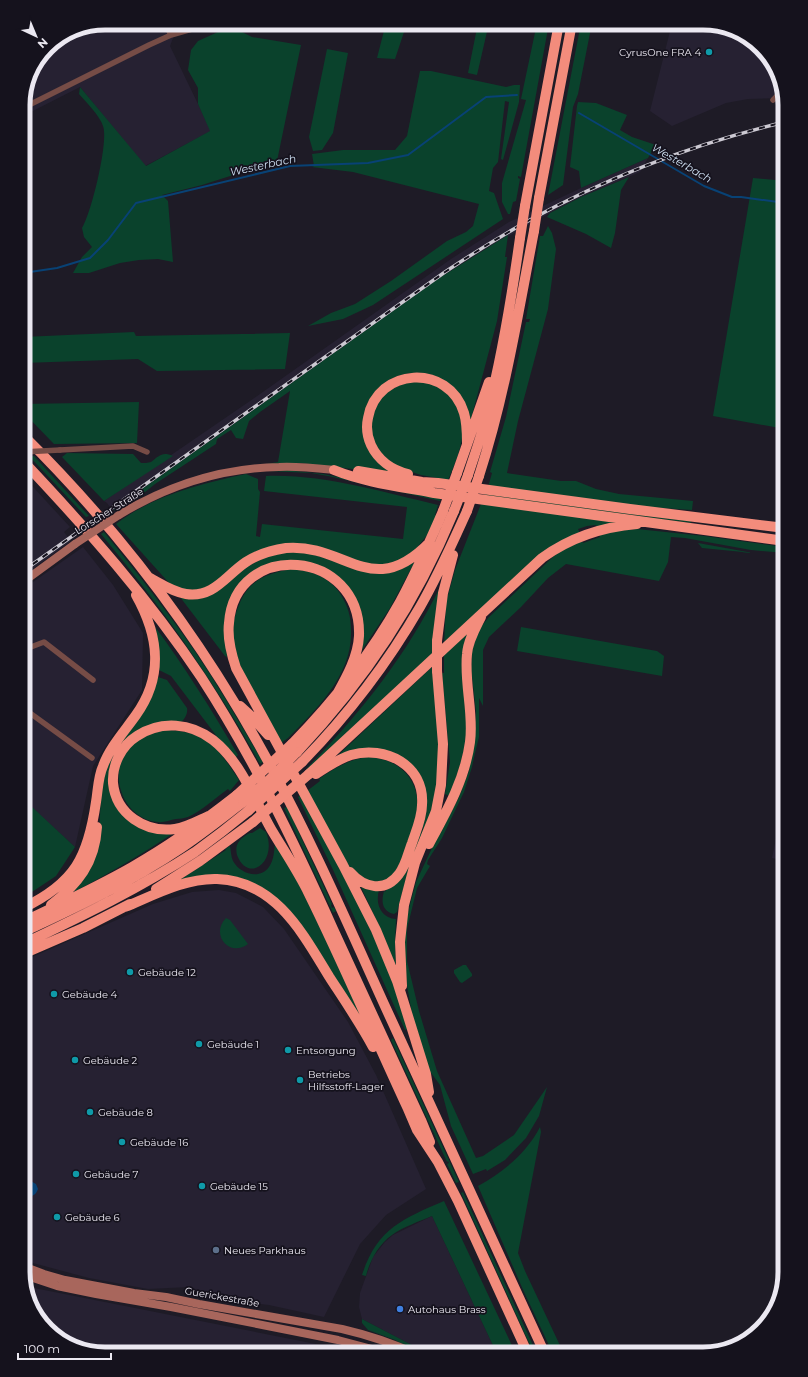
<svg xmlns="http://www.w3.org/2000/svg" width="808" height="1377" viewBox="0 0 808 1377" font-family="Montserrat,sans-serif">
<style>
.built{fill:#262132}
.green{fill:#0a422c}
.water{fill:#084275}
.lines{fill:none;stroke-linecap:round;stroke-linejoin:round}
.stream{stroke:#084275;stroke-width:2}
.street{stroke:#764c46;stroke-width:5.5}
.secondary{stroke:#a8665c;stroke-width:8}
.highway{stroke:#f38c7c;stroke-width:10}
.rail-casing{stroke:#ccc9d2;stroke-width:3.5}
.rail{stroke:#15121d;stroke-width:2;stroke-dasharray:6;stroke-linecap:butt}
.street-bridge{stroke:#764c46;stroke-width:5.5}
.secondary-bridge{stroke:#a8665c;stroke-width:8}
.highway-bridge{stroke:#f38c7c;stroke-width:10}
.culture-dot{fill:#0f9aa8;stroke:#15121d;stroke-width:1.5}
.service-dot{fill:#5c6f8a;stroke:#15121d;stroke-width:1.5}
.shop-dot{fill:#3f7fe0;stroke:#15121d;stroke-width:1.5}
.labels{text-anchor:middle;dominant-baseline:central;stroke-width:3.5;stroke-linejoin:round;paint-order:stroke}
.poi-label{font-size:10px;fill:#ebe8f1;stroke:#15121d;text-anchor:start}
.street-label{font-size:10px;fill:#ebe8f1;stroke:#15121d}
.water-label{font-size:11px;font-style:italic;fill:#cedff2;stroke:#15121d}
.rim{fill:none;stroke:#ebe8f1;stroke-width:5}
</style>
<rect width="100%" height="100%" fill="#1e1b26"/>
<path class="built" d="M 105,23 L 187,23 L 177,27 L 170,46 L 211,131 L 145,166 L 80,87 L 23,116 L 23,100 L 31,69 L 47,47 L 74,29 Z
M 672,23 L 709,23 L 749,37 L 777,69 L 784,98 L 748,99 L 726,103 L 672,126 L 650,111 Z
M 648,158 L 640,172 L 581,197 L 550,213 L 480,252 L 441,277 L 112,510 L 107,503 L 104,501 L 250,401 L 451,259 L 509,222 L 581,188 Z
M 23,476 L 70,527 L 64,532 L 71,541 L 23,576 Z
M 83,547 L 113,585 L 143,633 L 142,690 L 93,766 L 75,847 L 31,807 L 23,818 L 23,589 Z
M 785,795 L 785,861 L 772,858 Z
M 219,890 L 236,893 L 263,907 L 284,929 L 348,1022 L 376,1075 L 426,1189 L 386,1215 L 360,1244 L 324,1317 L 269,1305 L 196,1297 L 189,1287 L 148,1289 L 89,1278 L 33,1263 L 23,1258 L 23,961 L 153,904 L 192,892 Z
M 432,1216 L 497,1354 L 429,1354 L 362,1319 L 359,1307 L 360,1293 L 373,1257 L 385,1242 L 393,1235 Z
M 26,1284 L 34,1288 L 351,1351 L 361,1354 L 100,1354 L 60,1340 L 31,1308 Z"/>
<path class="green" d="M 386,23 L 407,23 L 395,59 L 377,58 Z
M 478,23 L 489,23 L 477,75 L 468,73 Z
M 537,23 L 549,23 L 521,177 L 518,176 L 518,178 L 520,179 L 516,201 L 513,202 L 510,214 L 508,214 L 502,202 L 502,183 L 526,100 L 521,99 Z
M 581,23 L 592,23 L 578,94 L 573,107 L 563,185 L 548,195 Z
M 234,28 L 252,37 L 301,45 L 277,161 L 202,185 L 162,195 L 168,201 L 173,262 L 158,259 L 139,260 L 120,263 L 89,273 L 73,273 L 82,257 L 92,247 L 84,237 L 82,228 C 91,214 109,141 103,126 C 100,116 86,102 79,94 L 80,87 L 146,166 L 210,131 L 198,104 L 198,88 L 188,70 L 191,50 L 198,41 L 218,32 Z
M 327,49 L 348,53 L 333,133 L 322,150 L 313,151 L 309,137 Z
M 420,71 L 431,71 L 506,87 L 514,85 L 520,85 L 519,102 L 503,160 L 501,159 L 509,102 L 505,101 L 498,162 L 493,168 L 489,191 L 494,193 L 503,219 L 373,305 L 343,319 L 308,326 L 331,313 L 355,304 L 391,281 L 447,241 L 466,232 L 473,226 L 479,204 L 353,172 L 312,167 L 314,166 L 312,154 L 343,150 L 395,150 L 407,136 Z
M 578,102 L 596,103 L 627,115 L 620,130 L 632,137 L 662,147 L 652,151 L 648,158 L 581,188 L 579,171 L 570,167 L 577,106 Z
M 629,177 L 621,190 L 615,233 L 611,248 L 586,234 L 547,217 L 550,213 L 581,197 Z
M 753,178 L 785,181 L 785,429 L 713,416 Z
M 548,226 L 552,233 L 556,249 L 548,309 L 518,421 L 507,473 L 561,481 L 576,481 L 596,489 L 619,494 L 693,501 L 692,510 L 648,507 L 488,487 L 492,473 L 490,472 L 506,417 L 526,322 L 529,322 L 530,319 L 526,319 L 540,236 L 543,236 Z
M 508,235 L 505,257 L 507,257 L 497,321 L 471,419 L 469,418 C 463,388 437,367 405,374 C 398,376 389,378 383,385 C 378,391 367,420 363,430 L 395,474 L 301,463 L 266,464 L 278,462 L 290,391 L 260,412 L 249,421 L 243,439 L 236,438 L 231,430 L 217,439 L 216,444 L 155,484 L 139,497 L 115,511 L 114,509 L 441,277 Z
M 134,332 L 136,336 L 290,333 L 285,369 L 157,371 L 138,359 L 23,363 L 23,337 Z
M 410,380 C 420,382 432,383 441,387 C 445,389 449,395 452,398 C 473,422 459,455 448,480 L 421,475 L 394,466 L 378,450 L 371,433 L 371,416 L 383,394 Z
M 139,402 L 137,443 L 54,444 L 23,412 L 23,404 Z
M 67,453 L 133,454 L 141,463 C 144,463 148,463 151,462 C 159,456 162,451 173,456 L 104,501 L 62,457 Z
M 29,456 L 34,456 L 89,516 L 86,517 Z
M 286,470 L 323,474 L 441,498 L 440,501 L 328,476 L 311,473 L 269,471 Z
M 246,474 L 258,479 L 258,489 L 260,492 L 256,536 L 260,537 L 262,524 L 403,539 L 407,507 L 264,491 L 266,476 C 324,474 382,492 438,505 L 435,515 L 437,515 L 428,534 L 415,550 L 395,563 L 371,565 L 287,544 L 199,591 L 177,588 L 170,584 L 116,524 C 154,495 200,484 246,474 Z
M 485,494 L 691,521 L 691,523 L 484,496 Z
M 481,504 L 627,522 L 597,527 L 596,525 L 587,526 L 578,529 L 580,533 L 444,645 L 446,602 L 455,570 Z
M 637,529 L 704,536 L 785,547 L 785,553 L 751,550 L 685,538 L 671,537 L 668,562 L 659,581 L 566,564 L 548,578 L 521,607 L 489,637 L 483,650 L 483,706 L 479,698 L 479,737 L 475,753 L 472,767 L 464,792 L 451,819 L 442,838 L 428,860 L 427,864 L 430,866 L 417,888 L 407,929 L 407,961 L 419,1011 L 437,1071 L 476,1158 L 483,1156 L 514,1135 L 547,1087 L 539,1116 L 526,1138 L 505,1160 L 487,1171 L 486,1169 L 473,1174 L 451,1126 L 440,1085 L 429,1070 L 413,1020 L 407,985 L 403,944 L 407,916 L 416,882 L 432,848 L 459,797 L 469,771 L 475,732 L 476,711 L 471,669 L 472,651 L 479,629 L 489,617 L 554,556 L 560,551 L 581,540 L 583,543 L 600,537 L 599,534 L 612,531 Z
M 104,532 C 136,571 167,611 196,653 C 219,687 240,723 261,759 L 263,762 L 260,764 C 215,682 161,606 101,534 Z
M 698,543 L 753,553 L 702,548 Z
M 303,551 L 355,568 L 414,563 L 390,608 L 356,659 L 357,603 L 312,564 L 298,561 L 279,562 L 231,600 L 225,621 L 227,657 L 225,656 L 180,597 L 191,597 L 271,554 Z
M 292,569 C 312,571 330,577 341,595 C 348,606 351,617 351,630 C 353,674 317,709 288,738 L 280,744 C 271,726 262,709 254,692 C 245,676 235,659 233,641 C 232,628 234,616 239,605 C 248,580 268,573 292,569 Z
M 440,587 L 432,656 L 308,772 L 306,769 C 359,715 407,655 440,587 Z
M 153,624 C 184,666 212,710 238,755 L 234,759 L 171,676 L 159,670 Z
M 521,627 L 657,651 L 664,656 L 662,676 L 517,651 Z
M 471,630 C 470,667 472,706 465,743 C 462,761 456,779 450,796 L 445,794 L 450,762 L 442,673 L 444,673 L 444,655 Z
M 432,667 L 440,734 L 435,803 L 403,890 L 397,912 L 394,914 C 382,911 381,902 384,891 L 385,892 L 423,829 L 422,784 L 385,751 L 332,761 Z
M 158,677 L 167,680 L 187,708 C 188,713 185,719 181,722 L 151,725 L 111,769 L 130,819 L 178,830 C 144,853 110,873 74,892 L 99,838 L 101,793 L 105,770 Z
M 164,730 C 208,731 217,747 239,780 L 230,791 L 228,789 C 215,798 203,810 188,817 C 184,818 180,819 176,819 C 170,820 163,823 158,822 C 119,819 104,763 136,741 C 144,735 155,733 164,730 Z
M 368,757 C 404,759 424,785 416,821 C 412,841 402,859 392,878 L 372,884 L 350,868 L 307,791 L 320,781 L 319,779 C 334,768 350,759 368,757 Z
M 301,795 L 336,857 L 389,969 L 409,1029 L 405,1030 L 334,872 L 298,797 Z
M 31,806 L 75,847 L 56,876 L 23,898 L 23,818 Z
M 287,807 L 332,904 L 331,905 L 332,908 L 334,907 L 336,911 L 333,913 L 284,808 Z
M 260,828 L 266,832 C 278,862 248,884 237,855 C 236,851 236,846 238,843 C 240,839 246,835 250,833 L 252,833 Z
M 275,843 L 292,870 L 376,1043 L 301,926 L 247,884 L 175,883 L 226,850 L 225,849 L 230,846 C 231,851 231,857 233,861 C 240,874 260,880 269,867 C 274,860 274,851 275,843 Z
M 361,887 L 379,890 C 375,904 381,918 396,919 L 395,942 L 396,967 L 382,932 Z
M 226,918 L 230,920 L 248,944 C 229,958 210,934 226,918 Z
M 463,965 L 466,965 L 472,974 L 472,976 L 462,983 L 460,982 L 454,973 L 454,970 Z
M 393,1038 L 459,1182 L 456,1183 L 447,1164 L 449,1163 L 448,1161 L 447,1162 L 391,1040 Z
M 540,1127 L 541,1132 L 518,1253 L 525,1271 L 564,1354 L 553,1354 L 524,1292 L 478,1186 C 503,1172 526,1154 540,1127 Z
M 463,1192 L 537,1354 L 534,1354 L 461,1193 Z
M 444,1201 L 516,1354 L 497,1354 L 432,1216 C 420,1221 403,1227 392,1235 C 379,1244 370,1260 366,1276 L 362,1275 C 377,1229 402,1219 444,1201 Z
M 362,1319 L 429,1354 L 422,1354 L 395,1340 L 368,1330 L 362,1323 Z"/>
<path class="water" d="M 27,1179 L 36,1184 L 38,1189 C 36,1194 34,1196 28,1197 L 23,1194 L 23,1181 Z"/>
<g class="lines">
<path class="stream" d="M 579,113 L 704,186 L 732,197 L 741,197 L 785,203
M 23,273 L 57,268 L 90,258 L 108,240 L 136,203 L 290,166 L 368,163 L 408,155 L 486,97 L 517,95"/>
<path class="street" d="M 165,23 L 171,35
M 773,100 L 782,91
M 23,108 L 149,45 L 171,35 L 213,23
M 60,450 L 133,446 L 147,452
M 23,650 L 44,642 L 93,680
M 23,708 L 92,758"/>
<path class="secondary" d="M 119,515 C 167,486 222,468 279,467 C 297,466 315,468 334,470
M 23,582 L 75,544
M 23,1266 L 44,1274 L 65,1280 L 134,1293 L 166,1297 L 199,1304 L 342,1329 C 368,1335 392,1343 416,1354
M 24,1275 L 57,1286 L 96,1294 L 171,1307 L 338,1340 L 391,1354"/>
<path class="highway" d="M 539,198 L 572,23
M 525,206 L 559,23
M 23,435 C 118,529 200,637 264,754 C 309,835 346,920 384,1004 C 438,1121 491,1237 545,1354
M 23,461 C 87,529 149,599 201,677 C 253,757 294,842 333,929 C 363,993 392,1057 421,1120 L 430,1142
M 334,470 C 363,482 402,487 434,493 L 785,541
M 358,471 L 422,482 L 438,483 L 630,509 L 785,528
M 457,473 L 489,382
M 408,474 C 392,470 378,460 371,445 C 367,436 366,427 368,418 C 377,367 449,363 464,413 C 467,423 467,433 467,443
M 468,475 C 475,453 483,432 488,410 C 503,353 512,295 520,238
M 479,476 C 505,396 518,314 534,231
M 150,578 C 161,584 173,592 186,594 C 214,598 225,576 246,562 C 257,555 272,550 286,548 C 346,543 372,602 430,542
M 437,641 L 443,593 L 453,555
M 336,696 C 346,678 358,657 359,636 C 362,548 235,539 229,623 C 227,638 231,653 236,668 L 343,865 L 376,930 L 397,981 L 403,1000 L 426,1074 L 429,1092
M 240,706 L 252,717 L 268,735
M 292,744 C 334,701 371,654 400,602 C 416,572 430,541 443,511
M 297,752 C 366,679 416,603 454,511
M 302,762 C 348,715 387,664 420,607 C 438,576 452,544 467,511
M 309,774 L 542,558 C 571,537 601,527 637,524
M 316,774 C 327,767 338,759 351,755 C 385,745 425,765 422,805 C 422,818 416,831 412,843 C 408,853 406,865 399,874 C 385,893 364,888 350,872
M 213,814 C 201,819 188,827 175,829 C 145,833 116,814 113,783 C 112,765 121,746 137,736 C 161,720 191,723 213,740 C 241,762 254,799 271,829 C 284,851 298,871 309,894 C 344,965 375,1038 408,1109 L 417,1130 L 438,1162 L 458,1201 L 528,1354
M 429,844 C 447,811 465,779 470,742 C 474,713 464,684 467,654 C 468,641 475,629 481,617
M 156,889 L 200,861 L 253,822
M 51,905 C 78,884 95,863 97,827
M 125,907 C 154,895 185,878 217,879 C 276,881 303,934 330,978 C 345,1001 360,1023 373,1047
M 23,908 C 75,883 88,857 96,802 C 98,790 98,777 103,766 C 110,747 124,732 136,715 C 164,676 159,636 136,595
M 23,922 C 60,904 97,887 132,867 C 169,846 204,821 237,795
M 23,932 C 77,907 132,881 181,848 C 202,834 222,818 243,802
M 23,944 C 82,916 140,888 195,852 C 213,839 231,825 248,811
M 23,954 L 83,928 L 130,904
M 402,986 L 400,942 L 404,905 L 415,863 L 436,811 L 441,785 L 443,744 L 437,671"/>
<g class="rail-casing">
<path id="rail" d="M 23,571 L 445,272 C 472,254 499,237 528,221 C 608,177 696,143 785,122"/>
</g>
<use href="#rail" class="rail"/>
<path class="street-bridge" d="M 23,452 L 60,450"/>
<path class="secondary-bridge" d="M 75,544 L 119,515"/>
<path class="highway-bridge" d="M 534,231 L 539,198
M 520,238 L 525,206
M 443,511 L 457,473
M 454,511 L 468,475
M 467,511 L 479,476
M 437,641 L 437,671
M 237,795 L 292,744
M 243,802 L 270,779 L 297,752
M 248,811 L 302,762
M 253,822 L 309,774"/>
</g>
<g class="culture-dot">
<circle cx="709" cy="52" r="4"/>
<circle cx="130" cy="972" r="4"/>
<circle cx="54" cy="994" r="4"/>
<circle cx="199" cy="1044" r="4"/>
<circle cx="288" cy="1050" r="4"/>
<circle cx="75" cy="1060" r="4"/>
<circle cx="300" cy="1080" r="4"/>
<circle cx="90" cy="1112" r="4"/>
<circle cx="122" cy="1142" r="4"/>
<circle cx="76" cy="1174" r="4"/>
<circle cx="202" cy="1186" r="4"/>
<circle cx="57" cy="1217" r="4"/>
</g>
<circle class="service-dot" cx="216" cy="1250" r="4"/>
<circle class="shop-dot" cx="400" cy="1309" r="4"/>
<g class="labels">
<g class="poi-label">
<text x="701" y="52" text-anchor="end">CyrusOne FRA 4</text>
<text x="138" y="972">Gebäude 12</text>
<text x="62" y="994">Gebäude 4</text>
<text x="207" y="1044">Gebäude 1</text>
<text x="296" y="1050">Entsorgung</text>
<text x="83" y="1060">Gebäude 2</text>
<text x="308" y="1074">Betriebs<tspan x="308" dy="12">Hilfsstoff-Lager</tspan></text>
<text x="98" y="1112">Gebäude 8</text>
<text x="130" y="1142">Gebäude 16</text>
<text x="84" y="1174">Gebäude 7</text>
<text x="210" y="1186">Gebäude 15</text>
<text x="65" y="1217">Gebäude 6</text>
<text x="224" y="1250">Neues Parkhaus</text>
<text x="408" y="1309">Autohaus Brass</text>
</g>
<g class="street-label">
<text transform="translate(109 511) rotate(-32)">Lorscher Straße</text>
<text transform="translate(222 1297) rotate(10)">Guerickestraße</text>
</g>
<g class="water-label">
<text transform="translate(682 163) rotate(30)">Westerbach</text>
<text transform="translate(263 165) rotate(-12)">Westerbach</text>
</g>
</g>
<path d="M0 0H808V1377H0ZM105 30H703A75 75 0 0 1 778 105V1272A75 75 0 0 1 703 1347H105A75 75 0 0 1 30 1272V105A75 75 0 0 1 105 30Z" fill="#15121d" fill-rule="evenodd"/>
<path class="rim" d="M105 30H703A75 75 0 0 1 778 105V1272A75 75 0 0 1 703 1347H105A75 75 0 0 1 30 1272V105A75 75 0 0 1 105 30Z"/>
<g transform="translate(36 36) rotate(136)" stroke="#15121d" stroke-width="3" paint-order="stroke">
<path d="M0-3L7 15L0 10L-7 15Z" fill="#ebe8f1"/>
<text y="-6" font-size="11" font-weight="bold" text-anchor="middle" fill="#ebe8f1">N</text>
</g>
<path d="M18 1353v6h93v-6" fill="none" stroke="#ebe8f1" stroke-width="2"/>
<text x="24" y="1353" font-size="12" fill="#ebe8f1" stroke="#15121d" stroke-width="3" paint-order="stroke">100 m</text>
</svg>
